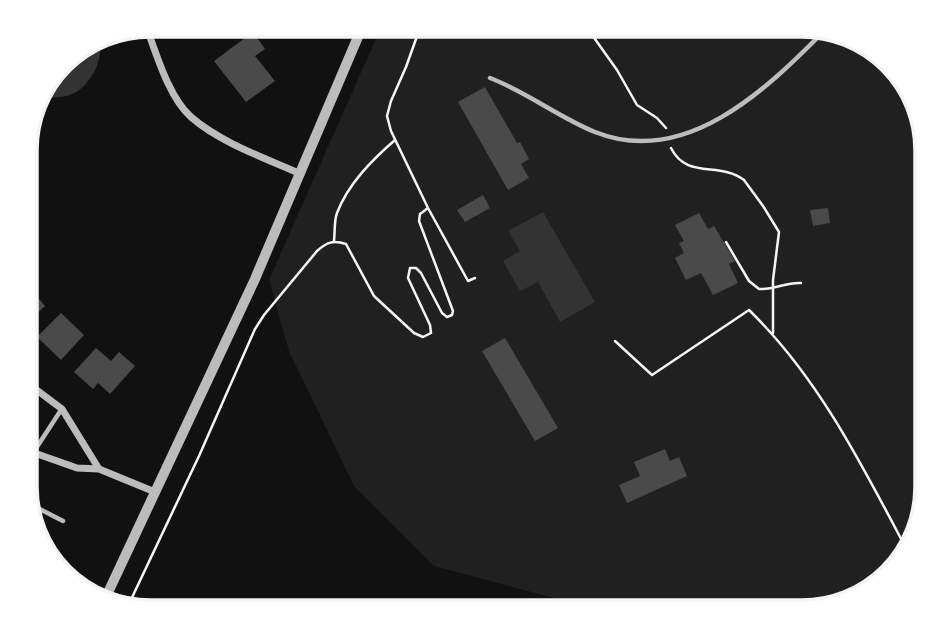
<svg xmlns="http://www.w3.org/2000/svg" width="952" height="637" viewBox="0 0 952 637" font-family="'Sofia Sans Condensed',sans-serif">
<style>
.green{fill:#202020}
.water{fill:#333}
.building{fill:#4a4a4a}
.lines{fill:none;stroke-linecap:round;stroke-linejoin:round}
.path{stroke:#f5f5f5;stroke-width:2.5}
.service{stroke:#bcbcbc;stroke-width:4.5}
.minor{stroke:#bcbcbc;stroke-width:7}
.tertiary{stroke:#bcbcbc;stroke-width:10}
.rim{fill:none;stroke:#f5f5f5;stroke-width:3.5}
</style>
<rect width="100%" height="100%" fill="#111"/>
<path class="green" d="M 382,25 L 803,25 L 872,46 L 911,87 L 927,141 L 927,495 L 906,557 L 865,596 L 810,612 L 572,612 L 562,600 L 434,566 L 354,486 L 289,351 L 269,280 Z"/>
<path class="water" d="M 99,44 C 104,61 88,88 72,94 C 64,98 52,97 44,99 L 67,56 Z
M 543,212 L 595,302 L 560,322 L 538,282 L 520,291 L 503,261 L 520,251 L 508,231 Z"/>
<path class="building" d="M 253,32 L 265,49 L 255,56 L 275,81 L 246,102 L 214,61 Z
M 485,87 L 517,143 L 520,142 L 529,159 L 521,164 L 529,178 L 508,190 L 458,102 Z
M 483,195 L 490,208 L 465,222 L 457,210 Z
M 828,208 L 830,223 L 813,226 L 810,210 Z
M 699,213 L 708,229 L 714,226 L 735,261 L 729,264 L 738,283 L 713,295 L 701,273 L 686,280 L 675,258 L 684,253 L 679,243 L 684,241 L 675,225 Z
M 26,284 L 45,306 L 26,324 Z
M 61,313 L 84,335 L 61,360 L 37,337 Z
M 505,338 L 558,428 L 535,441 L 482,351 Z
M 96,348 L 111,361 L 119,352 L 135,366 L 110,394 L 98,383 L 93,389 L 74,372 Z
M 665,449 L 670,461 L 679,457 L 687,476 L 627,503 L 619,485 L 640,476 L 634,462 Z"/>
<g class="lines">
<path class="path" d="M 421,25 L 406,67 L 391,101 L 387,116 L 391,131 L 428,208 L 468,281 L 475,278
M 585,25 L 617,70 L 637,105 L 657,118 L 666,128
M 671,148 C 687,180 719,161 744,180 L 763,206 L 779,232 L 773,280 L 773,333
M 334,241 C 335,232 334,221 337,213 C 348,184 372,160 395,140
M 726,242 L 749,281 L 759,289 C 774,290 786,282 801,283
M 615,341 L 652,375 L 749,310 C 819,378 863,467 908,552
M 128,606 L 199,456 L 255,329 L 264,315 L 317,251 C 327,242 333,240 346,244 L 374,296 L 414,333 L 423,337 L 431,333 L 430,325 L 408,278 L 410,268 L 416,268 L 421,273 L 442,313 L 447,317 L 452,315 L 453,311 L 419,221 L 420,214 L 428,208"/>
<path class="service" d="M 490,78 C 527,92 558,117 595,132 C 685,168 766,90 824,31
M 26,471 L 33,453 L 61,410
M 26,502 L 63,521"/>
<path class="minor" d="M 146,26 C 156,53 169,98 191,117 C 221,143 265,158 301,174
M 26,382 L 62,409 L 99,469
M 26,450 L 77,468 L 99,469 L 155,492"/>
<path class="tertiary" d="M 105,599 L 255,279 L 363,25"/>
</g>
<path d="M0 0H952V637H0ZM150 37H802A113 113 0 0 1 915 150V487A113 113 0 0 1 802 600H150A113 113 0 0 1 37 487V150A113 113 0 0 1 150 37Z" fill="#fff" fill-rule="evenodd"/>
<path class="rim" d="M150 37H802A113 113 0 0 1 915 150V487A113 113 0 0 1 802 600H150A113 113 0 0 1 37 487V150A113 113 0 0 1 150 37Z"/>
</svg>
